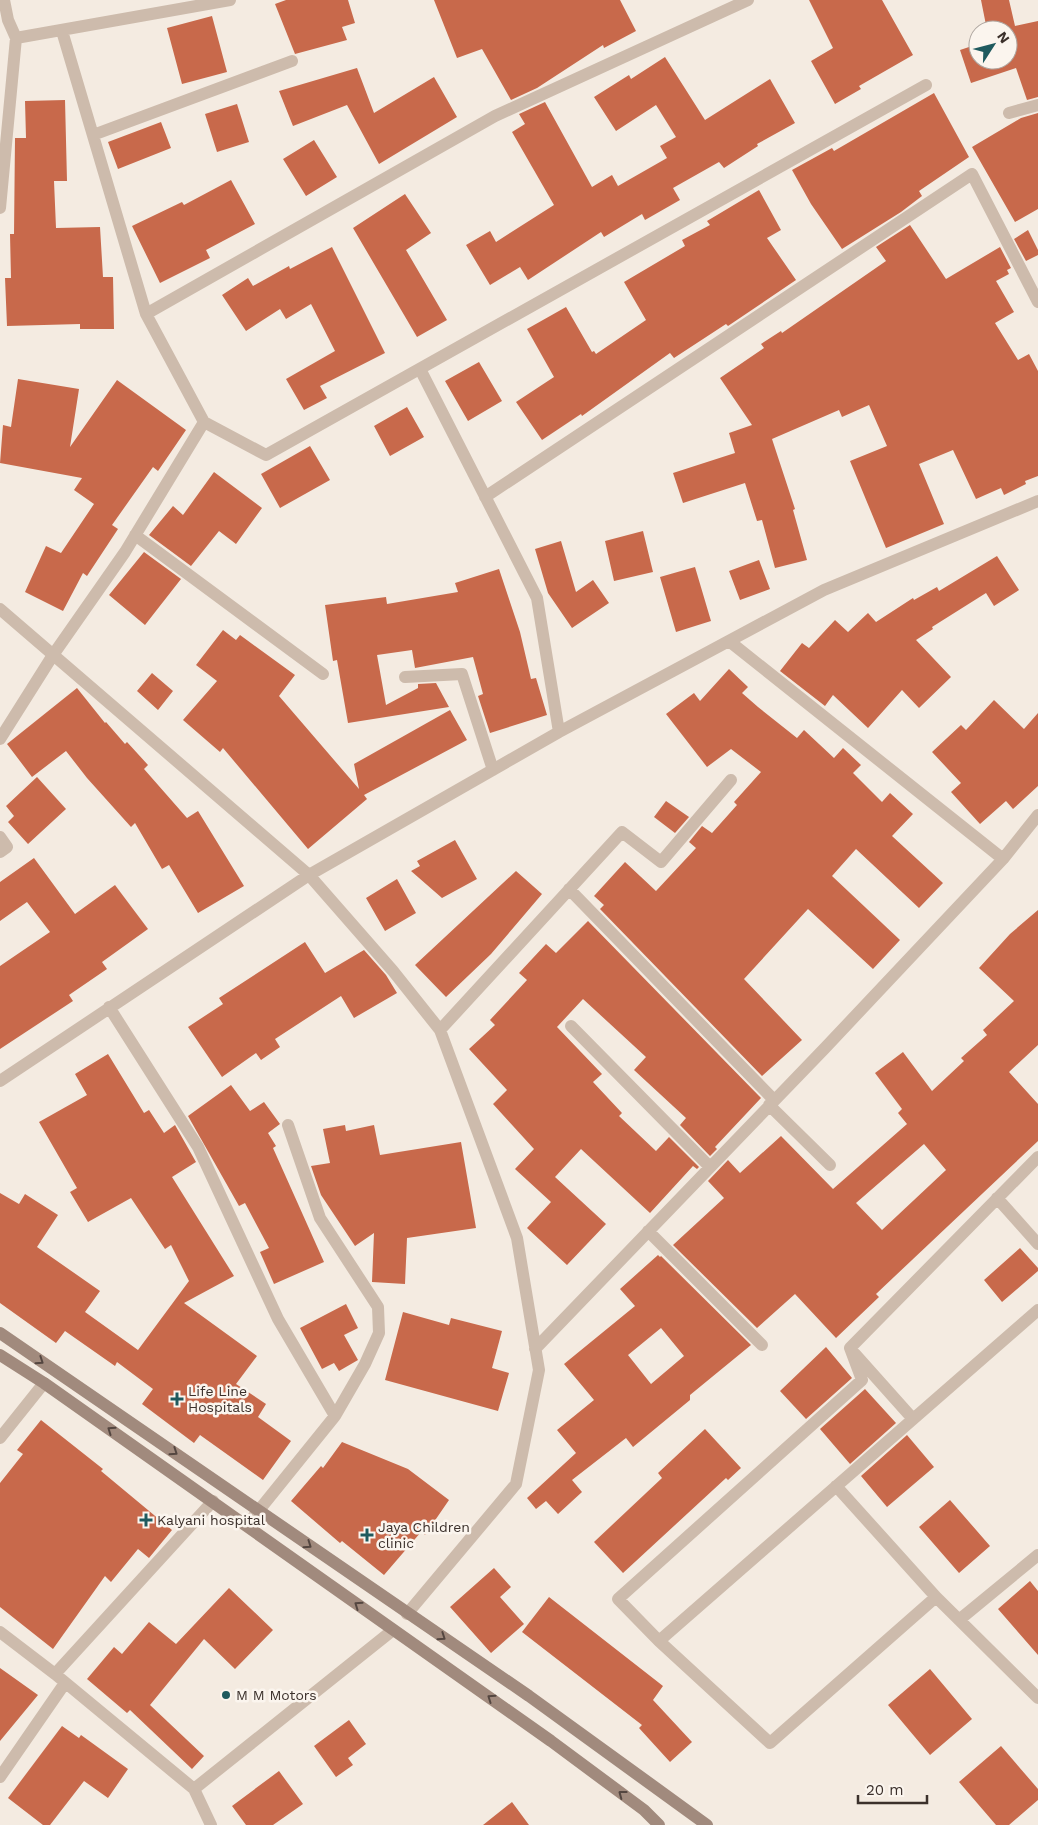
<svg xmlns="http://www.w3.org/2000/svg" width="1038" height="1825" viewBox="0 0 1038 1825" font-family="'Work Sans',sans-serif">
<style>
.building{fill:#c8694b;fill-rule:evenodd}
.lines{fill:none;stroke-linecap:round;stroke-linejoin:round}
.street{stroke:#cdbbac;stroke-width:12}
.secondary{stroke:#a18a7d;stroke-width:12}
.oneway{stroke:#544640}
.poi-dot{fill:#1f5a5e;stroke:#fbf5ee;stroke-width:2}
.labels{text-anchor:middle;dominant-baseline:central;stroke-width:5;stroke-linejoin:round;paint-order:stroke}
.poi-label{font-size:14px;fill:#3b302b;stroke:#fbf5ee;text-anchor:start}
</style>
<rect width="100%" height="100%" fill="#f4ebe1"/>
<path class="building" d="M 286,0 L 348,0 L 355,23 L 342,27 L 347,40 L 295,54 L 275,4 Z
M 434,0 L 620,0 L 636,31 L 604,48 L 603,45 L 537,88 L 511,100 L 482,49 L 457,58 Z
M 809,0 L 882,0 L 913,55 L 859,86 L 861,89 L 835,104 L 811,61 L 833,48 Z
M 981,0 L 1009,0 L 1015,26 L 1038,21 L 1038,97 L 1027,100 L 1016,68 L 971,83 L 960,50 L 978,44 L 978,60 L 1008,60 L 1008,30 L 987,30 Z
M 212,16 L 227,72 L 182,84 L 167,28 Z
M 665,57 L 705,120 L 770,79 L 795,123 L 757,144 L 758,146 L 724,168 L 719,162 L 673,188 L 680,200 L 645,220 L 642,214 L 604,237 L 601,232 L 528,280 L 520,267 L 490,285 L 466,245 L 490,231 L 496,242 L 554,205 L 512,132 L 525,124 L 519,114 L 545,102 L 592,187 L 612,175 L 618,186 L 667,158 L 660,146 L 676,137 L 656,105 L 616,131 L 594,97 L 629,75 L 631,79 Z
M 357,68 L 374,113 L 434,77 L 457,117 L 379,164 L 347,105 L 293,126 L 279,91 Z
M 934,93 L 969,157 L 919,191 L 922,196 L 901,212 L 842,249 L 811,204 L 792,170 L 832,148 L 834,151 Z
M 65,100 L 67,181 L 54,181 L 56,228 L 100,227 L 103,277 L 113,277 L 114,329 L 80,329 L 80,324 L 7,326 L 5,278 L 11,278 L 10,234 L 14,234 L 15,138 L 26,138 L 25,101 Z
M 237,104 L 249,142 L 217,152 L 205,114 Z
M 1038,113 L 1038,209 L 1015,222 L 972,147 L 1021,118 Z
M 161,122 L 171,148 L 118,169 L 108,142 Z
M 314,140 L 337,177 L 306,196 L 283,159 Z
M 231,180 L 255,224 L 206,250 L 210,258 L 160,283 L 132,226 L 182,202 L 184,205 Z
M 759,190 L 781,230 L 767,238 L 796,280 L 728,326 L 726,324 L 674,358 L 670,353 L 582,416 L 581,414 L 542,440 L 516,402 L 554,377 L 527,329 L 566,307 L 592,352 L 594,351 L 596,354 L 646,320 L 624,282 L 685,246 L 682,240 L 710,225 L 707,221 Z
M 405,194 L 431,233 L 406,250 L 447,320 L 417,337 L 353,228 Z
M 910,225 L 946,279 L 1000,247 L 1011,268 L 1007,270 L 1009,274 L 996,281 L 1014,312 L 995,323 L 1018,360 L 1029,354 L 1038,371 L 1038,476 L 1025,481 L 1026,484 L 1004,495 L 1001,488 L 976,499 L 953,450 L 919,464 L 944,524 L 886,548 L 850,461 L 887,446 L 869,405 L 842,417 L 839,410 L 772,439 L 795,509 L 793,510 L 807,560 L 775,568 L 762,520 L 757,521 L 745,483 L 683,503 L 673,473 L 735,453 L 729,433 L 752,425 L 720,378 L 764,348 L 761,344 L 781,331 L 782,333 L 886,261 L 876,247 Z
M 1028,230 L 1038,250 L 1038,255 L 1026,261 L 1014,239 Z
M 332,247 L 385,353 L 320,386 L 327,398 L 304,410 L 286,379 L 335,351 L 311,304 L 286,319 L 280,309 L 246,331 L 222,295 L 248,278 L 253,286 L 289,266 L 290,269 Z
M 479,362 L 502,401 L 468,421 L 445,381 Z
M 18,379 L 79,389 L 70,447 L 117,380 L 186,430 L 158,471 L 153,467 L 112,525 L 118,529 L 87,576 L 83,573 L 63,611 L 25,592 L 46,546 L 61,553 L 94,504 L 74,490 L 82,478 L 0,463 L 3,425 L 11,427 Z
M 407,407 L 424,437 L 390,456 L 374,426 Z
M 310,446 L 330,480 L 280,508 L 261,474 Z
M 214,472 L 262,508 L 236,544 L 219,531 L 191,566 L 149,535 L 173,506 L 183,515 Z
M 643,531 L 653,572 L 614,581 L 605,541 Z
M 561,541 L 576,592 L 593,580 L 609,603 L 572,628 L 548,593 L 535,549 Z
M 144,552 L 181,579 L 145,625 L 109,595 Z
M 997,556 L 1019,590 L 994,606 L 986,593 L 932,627 L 933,629 L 916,640 L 951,677 L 919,708 L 902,690 L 868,728 L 833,695 L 825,706 L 780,671 L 802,643 L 809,648 L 835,620 L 848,632 L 868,613 L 876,622 L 913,598 L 914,600 L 937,587 L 939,591 Z
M 759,560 L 770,589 L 740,600 L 729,571 Z
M 695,567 L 711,621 L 676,632 L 660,577 Z
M 499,569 L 520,632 L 531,679 L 536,678 L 547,715 L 490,733 L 478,696 L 483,694 L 473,657 L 415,668 L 412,650 L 377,655 L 386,705 L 418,688 L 418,684 L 436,683 L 449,707 L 348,723 L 337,660 L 333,661 L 325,605 L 386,597 L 387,604 L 458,592 L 455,583 Z
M 223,630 L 236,640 L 240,635 L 295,675 L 279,696 L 359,789 L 354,764 L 450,710 L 467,740 L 364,795 L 367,799 L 308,849 L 223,748 L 220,752 L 183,720 L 217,681 L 196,665 Z
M 729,669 L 748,687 L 742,693 L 758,707 L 797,738 L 804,730 L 834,758 L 843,748 L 861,765 L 853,773 L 882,802 L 890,793 L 913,814 L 892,836 L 943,883 L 919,908 L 856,849 L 832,876 L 900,940 L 873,969 L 808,909 L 744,979 L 802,1040 L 762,1076 L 600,909 L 604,905 L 594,896 L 625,862 L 656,891 L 696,848 L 689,842 L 702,826 L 712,833 L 737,805 L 734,802 L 761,772 L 731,749 L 707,767 L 666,714 L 694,693 L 700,701 Z
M 152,673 L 173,691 L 158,710 L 137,691 Z
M 77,688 L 105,723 L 106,722 L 125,744 L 127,742 L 148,765 L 144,769 L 187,818 L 198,811 L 244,886 L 198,913 L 169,865 L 162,869 L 135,823 L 131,827 L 87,778 L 66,751 L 32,777 L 7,744 Z
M 994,700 L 1024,729 L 1038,713 L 1038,786 L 1013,809 L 1006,801 L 980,824 L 951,792 L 961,783 L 932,752 L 961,725 L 966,730 Z
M 37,777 L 66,809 L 28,844 L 8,822 L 14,816 L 6,806 Z
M 666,801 L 689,817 L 675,833 L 654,817 Z
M 455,840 L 477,879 L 442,898 L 411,871 L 420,866 L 417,861 Z
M 34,858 L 75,914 L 115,885 L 148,929 L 102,962 L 107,969 L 69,995 L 73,1001 L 0,1049 L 0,966 L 50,932 L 27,902 L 0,921 L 0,882 Z
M 516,871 L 542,894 L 491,954 L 446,997 L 415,965 Z
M 397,879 L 416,913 L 385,931 L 366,898 Z
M 1038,910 L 1038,1045 L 1009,1072 L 1038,1104 L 1038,1141 L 876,1294 L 879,1297 L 836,1338 L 795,1294 L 757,1328 L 673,1245 L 724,1198 L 708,1181 L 728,1160 L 740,1173 L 781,1136 L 833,1189 L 907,1124 L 898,1113 L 902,1109 L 875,1073 L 903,1052 L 932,1091 L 964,1061 L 961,1058 L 987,1035 L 983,1030 L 1014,1001 L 979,968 L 1010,934 ZM 924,1144 L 946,1170 L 882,1230 L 856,1203 Z
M 588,921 L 761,1098 L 715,1147 L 717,1149 L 710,1156 L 680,1125 L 686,1118 L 634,1070 L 646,1057 L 583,999 L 557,1027 L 602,1074 L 593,1082 L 622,1113 L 619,1116 L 656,1151 L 669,1137 L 699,1167 L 697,1169 L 693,1166 L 650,1213 L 581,1149 L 555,1177 L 606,1224 L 567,1265 L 527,1228 L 551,1202 L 515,1169 L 534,1149 L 493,1104 L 507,1090 L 469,1049 L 495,1025 L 490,1020 L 527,980 L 519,973 L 546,944 L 556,953 Z
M 305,942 L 325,973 L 364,950 L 386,975 L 397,993 L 354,1018 L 341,996 L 275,1039 L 280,1047 L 261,1060 L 256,1053 L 222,1077 L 188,1027 L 223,1004 L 219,998 Z
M 108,1054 L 144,1113 L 149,1110 L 164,1133 L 175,1125 L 196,1162 L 172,1177 L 234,1276 L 184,1303 L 257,1356 L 236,1384 L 266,1404 L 258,1417 L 291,1441 L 263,1480 L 200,1435 L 194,1443 L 142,1404 L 153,1389 L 117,1362 L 115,1366 L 65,1331 L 56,1343 L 0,1303 L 0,1193 L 19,1204 L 25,1194 L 58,1215 L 37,1247 L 100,1291 L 85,1312 L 138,1350 L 189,1281 L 171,1245 L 165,1249 L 131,1198 L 88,1222 L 70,1192 L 77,1188 L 39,1122 L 87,1095 L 75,1074 Z
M 231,1085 L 250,1111 L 264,1102 L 280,1124 L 268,1133 L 276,1146 L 273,1148 L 324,1262 L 274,1284 L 260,1252 L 269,1248 L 245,1203 L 239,1206 L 188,1116 Z
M 345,1125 L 346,1131 L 374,1125 L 380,1155 L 461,1142 L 476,1228 L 407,1238 L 405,1284 L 372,1282 L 374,1233 L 355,1246 L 321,1195 L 311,1166 L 330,1163 L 323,1129 Z
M 1020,1248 L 1038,1268 L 1038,1271 L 1002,1302 L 984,1280 Z
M 658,1255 L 660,1257 L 661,1256 L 751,1345 L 690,1395 L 690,1400 L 633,1447 L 626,1438 L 572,1480 L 582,1492 L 558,1514 L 546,1501 L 536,1509 L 527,1498 L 576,1453 L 557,1430 L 594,1400 L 564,1364 L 635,1306 L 620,1289 ZM 661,1328 L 684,1356 L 651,1384 L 628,1355 Z
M 346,1304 L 358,1328 L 344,1335 L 358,1360 L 339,1371 L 334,1363 L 322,1369 L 300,1328 Z
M 403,1312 L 449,1325 L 451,1318 L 502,1331 L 492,1368 L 509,1373 L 498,1411 L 385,1380 Z
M 826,1347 L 852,1378 L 806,1419 L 780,1391 Z
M 865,1389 L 896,1423 L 850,1464 L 820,1429 Z
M 41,1420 L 103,1469 L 101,1471 L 172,1530 L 149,1558 L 138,1549 L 111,1582 L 105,1576 L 53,1649 L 0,1607 L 0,1483 L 23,1454 L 17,1450 Z
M 705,1429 L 741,1468 L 728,1480 L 726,1478 L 623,1573 L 594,1542 L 662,1478 L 658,1473 Z
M 907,1435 L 934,1467 L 887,1507 L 861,1476 Z
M 342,1442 L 408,1469 L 449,1500 L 425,1535 L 421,1532 L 384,1575 L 342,1541 L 340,1543 L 291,1501 L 321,1466 L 323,1468 Z
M 950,1500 L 990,1546 L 959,1573 L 919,1527 Z
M 494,1568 L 511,1587 L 500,1597 L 524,1624 L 491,1653 L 450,1607 Z
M 1030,1581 L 1038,1591 L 1038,1655 L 998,1609 Z
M 229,1588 L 273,1630 L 235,1669 L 204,1639 L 150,1705 L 204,1756 L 192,1769 L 130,1710 L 127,1713 L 87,1679 L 114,1647 L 122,1654 L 149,1622 L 176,1644 Z
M 549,1597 L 663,1686 L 653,1700 L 692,1742 L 670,1762 L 639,1728 L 642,1725 L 522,1632 Z
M 0,1668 L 38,1695 L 0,1741 Z
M 930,1669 L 972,1719 L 930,1755 L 888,1705 Z
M 349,1720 L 366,1744 L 348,1758 L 353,1765 L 336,1777 L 314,1746 Z
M 62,1726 L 79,1738 L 81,1735 L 128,1769 L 108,1798 L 84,1781 L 50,1825 L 43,1825 L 8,1798 Z
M 1001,1746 L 1038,1789 L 1038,1800 L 1009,1825 L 996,1825 L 959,1782 Z
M 279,1771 L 303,1804 L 273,1825 L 246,1825 L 232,1806 Z
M 512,1802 L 529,1825 L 483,1825 Z"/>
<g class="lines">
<path class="street" d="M 62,31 L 146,314 L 204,422 L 266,455 L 926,85
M 16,38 L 230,0
M 1009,113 L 1038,105
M 93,135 L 292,61
M 0,208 L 16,38 L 8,20 L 4,0
M 146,314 L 495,116 L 748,0
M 420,369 L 537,598 L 559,732
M 485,497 L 972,174 L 1038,302
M 135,535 L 323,674
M 0,609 L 309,875 L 393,971 L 440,1030 L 517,1238 L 539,1370 L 516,1484 L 407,1614
M 729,641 L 1003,859
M 405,677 L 462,674 L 493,770
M 0,739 L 53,655 L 125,552 L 204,422
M 0,837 L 7,847 L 0,852
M 569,889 L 774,1100
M 109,1007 L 198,1147 L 278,1319 L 335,1416 L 247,1525
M 571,1026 L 710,1167
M 440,1030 L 622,832 L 661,862 L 731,780
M 0,1081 L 309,875 L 559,732 L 824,590 L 1038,501
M 769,1105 L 830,1165
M 288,1125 L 320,1218 L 378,1307 L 379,1333 L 365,1364 L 335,1416
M 997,1198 L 1038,1244
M 648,1231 L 762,1345
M 535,1349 L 825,1048 L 1003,859 L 1038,815
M 855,1354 L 913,1419
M 0,1438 L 44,1383
M 836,1486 L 936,1597 L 1038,1698
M 936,1597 L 770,1743 L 659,1641 L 1038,1310
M 959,1620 L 1038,1555
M 0,1632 L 55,1674 L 194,1789 L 393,1630
M 659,1641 L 618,1599 L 862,1380 L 850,1348 L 1038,1157
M 55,1674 L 213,1501
M 0,1777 L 65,1683
M 194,1789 L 211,1825"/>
<path class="secondary" d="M 0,1333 L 529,1696 L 707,1825
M 0,1355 L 44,1383 L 551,1741 L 644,1810 L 659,1825"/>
</g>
<defs><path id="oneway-chevron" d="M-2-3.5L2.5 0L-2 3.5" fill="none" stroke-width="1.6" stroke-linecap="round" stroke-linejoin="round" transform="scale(1.25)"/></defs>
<g class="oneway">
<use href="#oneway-chevron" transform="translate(40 1361) rotate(34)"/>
<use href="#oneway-chevron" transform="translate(111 1430) rotate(-145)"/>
<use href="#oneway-chevron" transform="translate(174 1452) rotate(34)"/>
<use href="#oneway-chevron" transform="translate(308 1545) rotate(35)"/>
<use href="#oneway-chevron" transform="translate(358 1605) rotate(-145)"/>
<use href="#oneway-chevron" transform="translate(442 1637) rotate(34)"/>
<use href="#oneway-chevron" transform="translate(491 1698) rotate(-145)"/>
<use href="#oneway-chevron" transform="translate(622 1794) rotate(-143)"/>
</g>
<g class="poi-dot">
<path d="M174.5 1391.5h5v5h5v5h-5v5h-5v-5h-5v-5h5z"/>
<path d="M143.5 1512.5h5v5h5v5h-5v5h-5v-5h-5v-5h5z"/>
<path d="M364.5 1527.5h5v5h5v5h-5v5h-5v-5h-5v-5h5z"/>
<circle cx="226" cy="1695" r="5"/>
</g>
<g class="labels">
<g class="poi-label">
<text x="188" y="1391">Life Line<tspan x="188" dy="16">Hospitals</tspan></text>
<text x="157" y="1520">Kalyani hospital</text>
<text x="378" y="1527">Jaya Children<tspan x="378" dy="16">clinic</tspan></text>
<text x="236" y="1695">M M Motors</text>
</g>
</g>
<g transform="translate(993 45) rotate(54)"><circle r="24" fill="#fbf5ee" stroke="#aea6a0"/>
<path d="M0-4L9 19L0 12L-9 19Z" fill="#1f5a5e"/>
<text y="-8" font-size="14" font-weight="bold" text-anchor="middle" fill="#3b302b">N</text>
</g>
<path d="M858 1795v8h69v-8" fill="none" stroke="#3b302b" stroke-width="2.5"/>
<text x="866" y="1795" font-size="15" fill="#3b302b" stroke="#fbf5ee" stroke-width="4" paint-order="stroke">20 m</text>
</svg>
